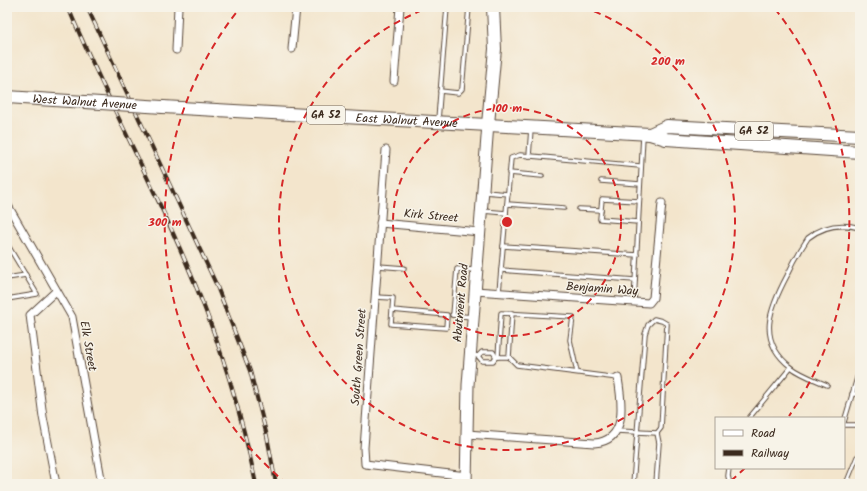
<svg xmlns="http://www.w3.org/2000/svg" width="867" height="491" viewBox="0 0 867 491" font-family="Kalam,sans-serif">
  <rect width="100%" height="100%" fill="#f7f3e8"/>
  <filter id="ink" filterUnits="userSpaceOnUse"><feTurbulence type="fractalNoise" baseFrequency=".025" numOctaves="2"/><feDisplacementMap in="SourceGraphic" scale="8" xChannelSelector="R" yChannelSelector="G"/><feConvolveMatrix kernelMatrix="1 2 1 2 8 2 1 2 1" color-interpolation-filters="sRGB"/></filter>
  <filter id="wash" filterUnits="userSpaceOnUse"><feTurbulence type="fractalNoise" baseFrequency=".012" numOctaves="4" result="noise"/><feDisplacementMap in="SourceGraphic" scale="16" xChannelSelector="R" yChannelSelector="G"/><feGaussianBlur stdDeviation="0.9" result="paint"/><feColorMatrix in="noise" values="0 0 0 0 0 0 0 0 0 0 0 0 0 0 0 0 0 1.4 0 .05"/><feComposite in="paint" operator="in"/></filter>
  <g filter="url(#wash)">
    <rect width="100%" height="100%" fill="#f3e5cc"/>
  </g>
  <g filter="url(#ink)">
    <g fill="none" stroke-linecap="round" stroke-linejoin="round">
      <defs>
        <g id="lane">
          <path d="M440 91 458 93 462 89 469 7"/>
          <path d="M438 120 447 7"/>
          <path d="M529 156 531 129"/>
          <path d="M509 173 542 176"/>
          <path d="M601 181 640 184"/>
          <path d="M485 192 508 194"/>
          <path d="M507 204 564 208"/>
          <path d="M579 209 601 210"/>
          <path d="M483 211 506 213"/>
          <path d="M638 222 600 219 602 199 639 201"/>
          <path d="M7 244 37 294 7 299"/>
          <path d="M503 246 637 255"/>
          <path d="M378 266 404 268"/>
          <path d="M501 270 635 280"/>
          <path d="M7 278 26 275"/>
          <path d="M499 292 511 158 520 155 640 166"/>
          <path d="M376 297 393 298 391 324 446 328 447 315 392 310"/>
          <path d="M634 302 643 136"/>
          <path d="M452 315 472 317"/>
          <path d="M453 315 457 269 474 270"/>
          <path d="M472 355 478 356 482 352H493L496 357H509L517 365 618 378"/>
          <path d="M478 356 482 361H493L496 357"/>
          <path d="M498 357 501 313 573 317 570 340 577 372"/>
          <path d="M509 357 512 313"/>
          <path d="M827 385C816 380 801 375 791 367 756 340 770 308 787 276 793 263 800 250 808 238 823 226 841 223 860 228"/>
          <path d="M852 394H860"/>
          <path d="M749 418 791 367"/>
          <path d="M844 422 860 368"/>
          <path d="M844 425H860"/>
          <path d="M617 431 657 433"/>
          <path d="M729 468 728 476 730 484"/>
          <path d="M633 484 645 334 648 325 654 319 662 321 667 324 661 428 657 433 659 443 656 484"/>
          <path d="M846 484 857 457 860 455"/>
        </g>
        <g id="street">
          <path d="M292 49 296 7"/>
          <path d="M176 50 178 7"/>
          <path d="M394 81 400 7"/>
          <path d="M386 150 364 448 365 464 467 476"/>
          <path d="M7 204 72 317 102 484"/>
          <path d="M380 223 480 232"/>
          <path d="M475 291 649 303 653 298 662 203"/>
          <path d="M467 434 594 443C628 441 622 402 618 378"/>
          <path d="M56 484 43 417 30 315 56 291"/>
        </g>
        <path id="secondary" d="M466 484 468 385 488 124"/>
        <g id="primary">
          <path id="s1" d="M163 107 650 134 666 139 860 152"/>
          <path d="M488 124 495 49 493 7"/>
          <path d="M650 134 667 126 860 136"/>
        </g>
      </defs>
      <!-- lane casing -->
      <use href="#lane" stroke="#574638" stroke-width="5.5"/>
      <!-- street casing -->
      <use href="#street" stroke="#574638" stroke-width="9"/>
      <!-- secondary casing -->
      <use href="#secondary" stroke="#574638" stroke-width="13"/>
      <!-- primary casing -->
      <use href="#primary" stroke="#574638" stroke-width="14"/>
      <!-- lane -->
      <use href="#lane" stroke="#fff" stroke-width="3.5"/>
      <!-- street -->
      <use href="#street" stroke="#fff" stroke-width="7"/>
      <!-- secondary -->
      <use href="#secondary" stroke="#fff" stroke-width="11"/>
      <!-- primary -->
      <use href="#primary" stroke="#fff" stroke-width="12"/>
      <defs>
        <g id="rail">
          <path d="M68 7C107 101 157 190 195 284 222 349 242 416 256 484"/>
          <path d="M87 7 216 284 250 371 267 436 276 484"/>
        </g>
      </defs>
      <!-- rail casing -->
      <use href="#rail" stroke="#3b2a1e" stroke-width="4"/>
      <!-- rail -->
      <use href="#rail" stroke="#f7f3e8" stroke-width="2.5" stroke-dasharray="8" stroke-linecap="butt"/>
      <defs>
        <g id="primary-bridge">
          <path id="s2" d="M7 97 163 107"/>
        </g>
      </defs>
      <!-- primary-bridge casing -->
      <use href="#primary-bridge" stroke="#574638" stroke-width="14" stroke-linecap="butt"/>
      <!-- primary-bridge -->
      <use href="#primary-bridge" stroke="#fff" stroke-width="12"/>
    </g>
  </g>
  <!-- distance rings -->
  <g fill="none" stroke="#d62828" stroke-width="2" stroke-dasharray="7 5">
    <circle cx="507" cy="222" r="114"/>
    <path d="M583 7A228 228 0 1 1 431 7"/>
    <path d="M745 468A342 342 0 0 1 727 484M287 484A342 342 0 0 1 239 9M775 9A342 342 0 0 1 789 416"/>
  </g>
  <g text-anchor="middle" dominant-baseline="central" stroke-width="3" stroke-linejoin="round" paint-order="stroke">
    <!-- shield labels -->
    <g fill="#f7f3e8" stroke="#73665b" stroke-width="1">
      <rect x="307" y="106" width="38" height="18" rx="3"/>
      <rect x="735" y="122" width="38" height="18" rx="3"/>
    </g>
    <g font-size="11" font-weight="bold" fill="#3b2a1e">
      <text x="326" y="115">GA 52</text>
      <text x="754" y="131">GA 52</text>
    </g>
    <!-- street labels -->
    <g font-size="12" fill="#3b2a1e" stroke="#f7f3e8">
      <text stroke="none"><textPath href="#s2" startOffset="78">West Walnut Avenue</textPath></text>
      <text stroke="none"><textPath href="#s1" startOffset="244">East Walnut Avenue</textPath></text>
      <text transform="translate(431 216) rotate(5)">Kirk Street</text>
      <text transform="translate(602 289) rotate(4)">Benjamin Way</text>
      <text transform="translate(461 303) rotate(-85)">Abutment Road</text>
      <text transform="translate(88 346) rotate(80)">Elk Street</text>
      <text transform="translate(359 357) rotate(-86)">South Green Street</text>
    </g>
  </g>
  <circle cx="507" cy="222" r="6" fill="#d62828" stroke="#f7f3e8" stroke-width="2"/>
  <g font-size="12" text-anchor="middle" font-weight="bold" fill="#d62828" stroke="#f7f3e8" stroke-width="3" stroke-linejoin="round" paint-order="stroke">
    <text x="668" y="65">200 m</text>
    <text x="507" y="112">100 m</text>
    <text x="165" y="226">300 m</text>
  </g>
  <!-- margin -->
  <rect width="867" height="491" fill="none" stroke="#f7f3e8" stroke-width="24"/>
  <!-- legend -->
  <rect x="715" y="417" width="130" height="52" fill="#f7f3e8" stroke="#aca397"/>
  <rect x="723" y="430" width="20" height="6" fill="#ffffff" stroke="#aca397"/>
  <text x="751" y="437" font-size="12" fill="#3b2a1e">Road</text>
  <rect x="723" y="450" width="20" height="6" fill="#3b2a1e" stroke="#aca397"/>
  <text x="751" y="457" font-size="12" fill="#3b2a1e">Railway</text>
</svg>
